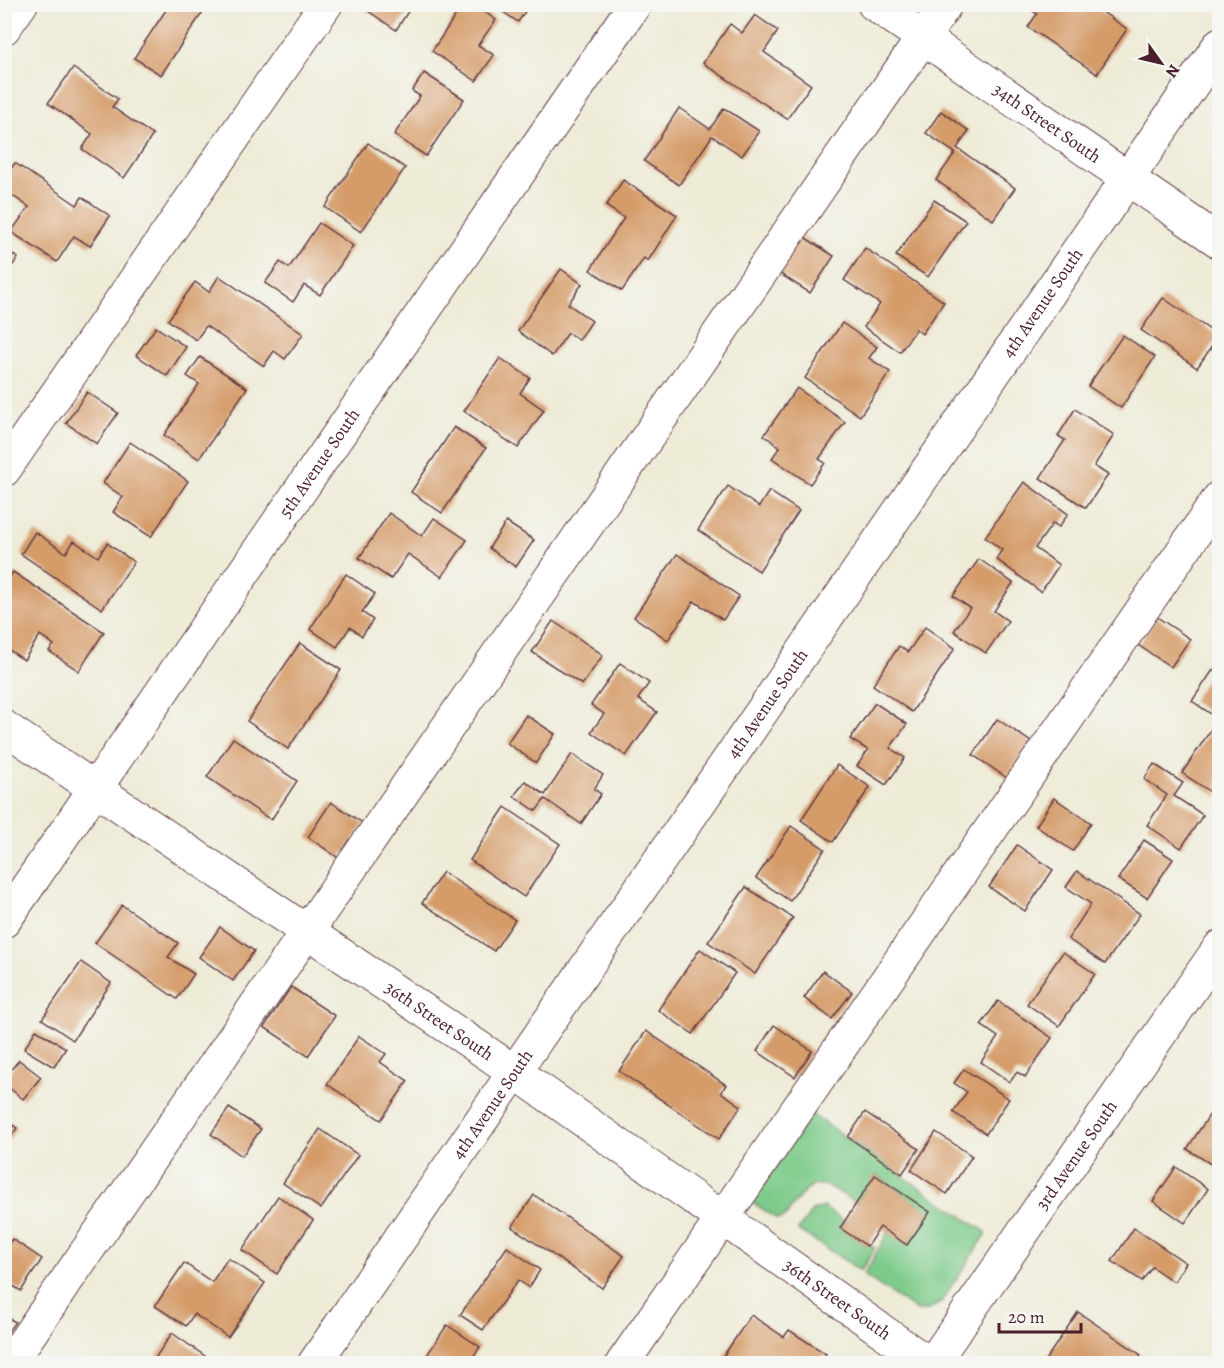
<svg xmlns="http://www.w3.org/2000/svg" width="1224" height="1368" viewBox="0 0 1224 1368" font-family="Alegreya,serif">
  <rect width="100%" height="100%" fill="#f6f6f2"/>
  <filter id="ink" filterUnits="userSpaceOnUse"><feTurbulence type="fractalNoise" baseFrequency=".0167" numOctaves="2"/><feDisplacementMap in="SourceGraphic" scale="12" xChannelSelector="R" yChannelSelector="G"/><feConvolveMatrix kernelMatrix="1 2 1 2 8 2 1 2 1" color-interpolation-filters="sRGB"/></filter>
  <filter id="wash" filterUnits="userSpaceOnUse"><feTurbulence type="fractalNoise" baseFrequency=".008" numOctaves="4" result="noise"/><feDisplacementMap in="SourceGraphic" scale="24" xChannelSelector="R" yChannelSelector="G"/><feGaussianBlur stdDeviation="1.35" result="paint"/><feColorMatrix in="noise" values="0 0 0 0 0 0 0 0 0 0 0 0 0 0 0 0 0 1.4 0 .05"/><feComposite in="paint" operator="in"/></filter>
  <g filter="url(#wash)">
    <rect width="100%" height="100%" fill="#eeebd7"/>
    <!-- green -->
    <g fill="#7dcb8a" stroke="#64755a" stroke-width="1.5">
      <path d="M811 1114 987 1233 941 1302 926 1311H917L864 1275 888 1232 907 1245 929 1212 876 1175 856 1203C816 1176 812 1177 785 1217L777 1219 752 1202Z"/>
      <path d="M823 1207 844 1221 840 1228 867 1246 868 1244 875 1248 861 1271 798 1230 812 1211Z"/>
    </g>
    <g id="blocks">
      <!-- building -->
      <g fill="#d59c6b">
        <path d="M170 4H208L161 75 134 58Z"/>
        <path d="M358 4H413L396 30Z"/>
        <path d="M463 4H473L496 20 478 45 494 55 476 81 432 51Z"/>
        <path d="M491 4H530L518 22Z"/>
        <path d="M1024 4H1091L1127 29 1097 74 1028 27 1037 14Z"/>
        <path d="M1107 4H1123L1118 12Z"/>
        <path d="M755 15 778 31 764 52 811 85 787 119 703 63 730 24 742 33Z"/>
        <path d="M73 68 118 99 112 107 153 135 124 178 82 149 92 134 48 103Z"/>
        <path d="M424 73 464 99 426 156 394 135 420 96 412 91Z"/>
        <path d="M679 108 710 129 724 108 759 131 742 156 712 136 679 185 644 161Z"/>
        <path d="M941 111 969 131 957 148 1015 188 993 220 936 180 955 153 926 133Z"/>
        <path d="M368 143 405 168 361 232 325 207Z"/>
        <path d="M15 163 77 205 82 197 110 216 90 246 74 236 57 262 11 232 29 207 4 190V178Z"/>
        <path d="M623 180 677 215 648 261 644 258 622 291 590 270 624 218 606 206Z"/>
        <path d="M934 200 966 221 928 277 896 256Z"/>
        <path d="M319 223 353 246 320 295 304 285 293 302 265 283 280 262 289 268Z"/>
        <path d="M801 235 834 256 810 293 777 272Z"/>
        <path d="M865 248 944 302 922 334 916 329 900 352 864 327 880 304 844 280Z"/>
        <path d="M4 249 18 258 4 277Z"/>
        <path d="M561 269 582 284 568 304 592 321 579 340 568 333 552 356 518 331Z"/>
        <path d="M219 276 303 334 285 359 274 351 264 366 206 326 196 340 168 320 195 282 209 292Z"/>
        <path d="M1163 298 1219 336 1197 368 1141 330Z"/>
        <path d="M842 323 877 347 869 358 890 372 860 416 805 378Z"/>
        <path d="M156 327 186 347 167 376 136 355Z"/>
        <path d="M1123 335 1155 357 1121 408 1088 386Z"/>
        <path d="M200 357 247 388 199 459 164 435 199 384 187 376Z"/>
        <path d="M500 358 530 378 520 393 544 410 518 448 464 411Z"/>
        <path d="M797 388 845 422 819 459 825 463 810 484 772 458 780 447 764 435Z"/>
        <path d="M87 392 118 413 97 444 66 423Z"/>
        <path d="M1075 409 1114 435 1094 466 1108 475 1086 508 1040 478 1065 440 1058 436Z"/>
        <path d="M454 427 486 448 442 513 411 492Z"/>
        <path d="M130 442 188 481 151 537 113 512 123 497 103 483Z"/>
        <path d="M1024 482 1068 514 1059 527 1053 523 1035 548 1059 565 1041 592 996 559 1002 550 985 537Z"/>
        <path d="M728 486 759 507 769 491 799 511 759 571 698 530Z"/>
        <path d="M389 513 422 536 434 518 467 540 442 577 408 554 391 579 359 558Z"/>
        <path d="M506 522 534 540 516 567 489 548Z"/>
        <path d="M35 532 66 553 74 541 98 557 107 543 134 562 102 609 21 554Z"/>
        <path d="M677 554 739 596 723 620 694 601 668 640 634 617Z"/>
        <path d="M979 559 1013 583 994 611 1008 621 986 653 954 631 970 608 953 596Z"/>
        <path d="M13 572 104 632 79 671 49 651 54 645 40 635 24 660 4 647V585Z"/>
        <path d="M346 574 375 594 362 612 373 620 362 636 350 627 337 647 310 629Z"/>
        <path d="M1157 617 1190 639 1171 667 1138 645Z"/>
        <path d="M553 621 603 655 582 685 532 652Z"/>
        <path d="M925 627 955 648 912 712 873 685 899 646 908 652Z"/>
        <path d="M300 643 341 670 288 749 247 721Z"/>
        <path d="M620 663 649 683 638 699 657 712 626 756 591 732 604 714 591 705Z"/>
        <path d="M1213 670 1220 674V720L1192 701Z"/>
        <path d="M875 703 907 724 890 748 905 758 886 785 857 766 868 750 850 739Z"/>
        <path d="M526 715 555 734 536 763 507 743Z"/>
        <path d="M997 719 1031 742 1007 778 973 755Z"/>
        <path d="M1212 728 1220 733 1218 797 1182 773Z"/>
        <path d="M233 738 297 781 271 820 207 777Z"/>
        <path d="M572 754 603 775 594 789 601 794 581 824 545 799 536 811 514 796 525 781 545 795Z"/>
        <path d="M1154 764 1183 783 1174 796 1203 815 1181 848 1147 825 1167 795 1144 779Z"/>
        <path d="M837 765 870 787 833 842 801 820Z"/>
        <path d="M1054 798 1091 823 1073 851 1036 826Z"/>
        <path d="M331 802 364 824 340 859 308 837Z"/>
        <path d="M505 807 560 844 524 897 470 860Z"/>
        <path d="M791 826 825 849 790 901 756 878Z"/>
        <path d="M1144 840 1173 859 1147 898 1118 879Z"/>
        <path d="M1017 845 1053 870 1025 911 989 887Z"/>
        <path d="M1077 871 1140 914 1105 964 1068 939 1091 904 1066 887Z"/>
        <path d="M443 872 515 920 494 951 422 903Z"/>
        <path d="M746 887 793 918 755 974 708 942Z"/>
        <path d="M122 905 178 943 168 957 194 974 177 999 95 943Z"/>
        <path d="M220 927 254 951 233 981 199 957Z"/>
        <path d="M700 949 735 973 693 1034 658 1010Z"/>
        <path d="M1063 952 1095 974 1059 1026 1027 1004Z"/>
        <path d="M81 962 111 983 73 1040 42 1019Z"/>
        <path d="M823 971 852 992 832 1019 804 998Z"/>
        <path d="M291 987 335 1016 308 1056 264 1027Z"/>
        <path d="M998 1001 1052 1038 1025 1077 1017 1072 1010 1082 981 1062 998 1037 981 1025Z"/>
        <path d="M774 1025 812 1051 795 1077 757 1051Z"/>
        <path d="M36 1030 66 1048 54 1067 24 1049Z"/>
        <path d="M646 1031 726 1085 721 1092 741 1106 719 1139 619 1071Z"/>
        <path d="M359 1036 386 1054 380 1062 408 1081 381 1120 327 1084Z"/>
        <path d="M19 1060 41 1077 23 1099 4 1084V1078Z"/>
        <path d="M964 1069 1009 1099 986 1134 953 1112 967 1092 954 1083Z"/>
        <path d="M229 1108 261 1129 242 1156 211 1134Z"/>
        <path d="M865 1112 919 1149 902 1174 848 1137Z"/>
        <path d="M1210 1114 1220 1121V1170L1187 1149Z"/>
        <path d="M4 1119 17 1128 4 1147Z"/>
        <path d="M320 1129 358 1155 321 1209 283 1183Z"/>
        <path d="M936 1132 972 1156 947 1194 911 1170Z"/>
        <path d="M1176 1167 1208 1189 1185 1223 1153 1201Z"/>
        <path d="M875 1175 930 1212 907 1245 880 1227 867 1246 840 1228Z"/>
        <path d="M534 1195 624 1256 602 1288 512 1227Z"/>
        <path d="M278 1196 313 1220 277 1274 242 1250Z"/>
        <path d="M1134 1228 1186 1263 1174 1282 1152 1267 1142 1281 1112 1261Z"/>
        <path d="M12 1239 42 1259 21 1291 4 1280V1250Z"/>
        <path d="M507 1247 540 1270 529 1288 518 1280 483 1330 460 1315Z"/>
        <path d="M228 1258 265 1283 228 1337 194 1314 186 1326 155 1306 184 1263 212 1282Z"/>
        <path d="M1078 1312 1141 1355 1136 1364 1044 1362Z"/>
        <path d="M4 1315 15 1322 4 1337Z"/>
        <path d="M751 1315 784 1337 789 1330 826 1354 819 1364H731L722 1358Z"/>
        <path d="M447 1325 480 1347 470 1361 474 1364H421Z"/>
        <path d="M172 1333 212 1361 211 1364H151Z"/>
      </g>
    </g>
  </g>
  <g filter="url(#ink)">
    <use href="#blocks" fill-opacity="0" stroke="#633e45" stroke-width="1.5"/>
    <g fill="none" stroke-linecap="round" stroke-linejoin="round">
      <defs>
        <g id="minor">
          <path id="s1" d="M874 4 1220 242"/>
          <path d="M4 28 21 4"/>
          <path d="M4 470 326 4"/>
          <path id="s2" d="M4 727 515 1072 929 1364"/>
          <path id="s3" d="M4 921 635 4"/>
          <path d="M9 1364 946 4"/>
          <path id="s4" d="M314 1364 1220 44"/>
          <path d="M622 1364 1220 497"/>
          <path id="s5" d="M932 1364 1220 947"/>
        </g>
      </defs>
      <!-- minor casing -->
      <use href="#minor" stroke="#633e45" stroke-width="35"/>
      <!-- minor -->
      <use href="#minor" stroke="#fff" stroke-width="33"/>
    </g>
  </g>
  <g text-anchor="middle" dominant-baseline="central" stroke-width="5" stroke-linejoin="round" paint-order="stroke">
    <!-- street labels -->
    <g font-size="18" fill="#4a1f2b" stroke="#f6f6f2">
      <text stroke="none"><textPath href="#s1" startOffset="210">34th Street South</textPath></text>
      <text stroke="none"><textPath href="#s4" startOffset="1287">4th Avenue South</textPath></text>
      <text stroke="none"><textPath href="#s3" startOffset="556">5th Avenue South</textPath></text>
      <text stroke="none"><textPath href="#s4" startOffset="801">4th Avenue South</textPath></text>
      <text stroke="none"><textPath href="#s2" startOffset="525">36th Street South</textPath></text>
      <text stroke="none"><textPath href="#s4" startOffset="315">4th Avenue South</textPath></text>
      <text stroke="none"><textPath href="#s5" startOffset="254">3rd Avenue South</textPath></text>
      <text stroke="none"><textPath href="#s2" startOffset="1011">36th Street South</textPath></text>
    </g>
  </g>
  <!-- margin -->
  <rect width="1224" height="1368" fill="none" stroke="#f6f6f2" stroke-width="24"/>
  <!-- north arrow -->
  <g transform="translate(1161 63) rotate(124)" stroke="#f6f6f2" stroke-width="4.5" paint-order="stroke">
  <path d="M0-4.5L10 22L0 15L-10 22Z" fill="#4a1f2b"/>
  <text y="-9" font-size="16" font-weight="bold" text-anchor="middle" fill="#4a1f2b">N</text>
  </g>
  <!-- scale -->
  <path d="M999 1323v9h82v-9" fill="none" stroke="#4a1f2b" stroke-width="3"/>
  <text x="1008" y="1323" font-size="18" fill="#4a1f2b" stroke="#f6f6f2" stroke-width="4.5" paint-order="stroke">20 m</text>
</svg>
